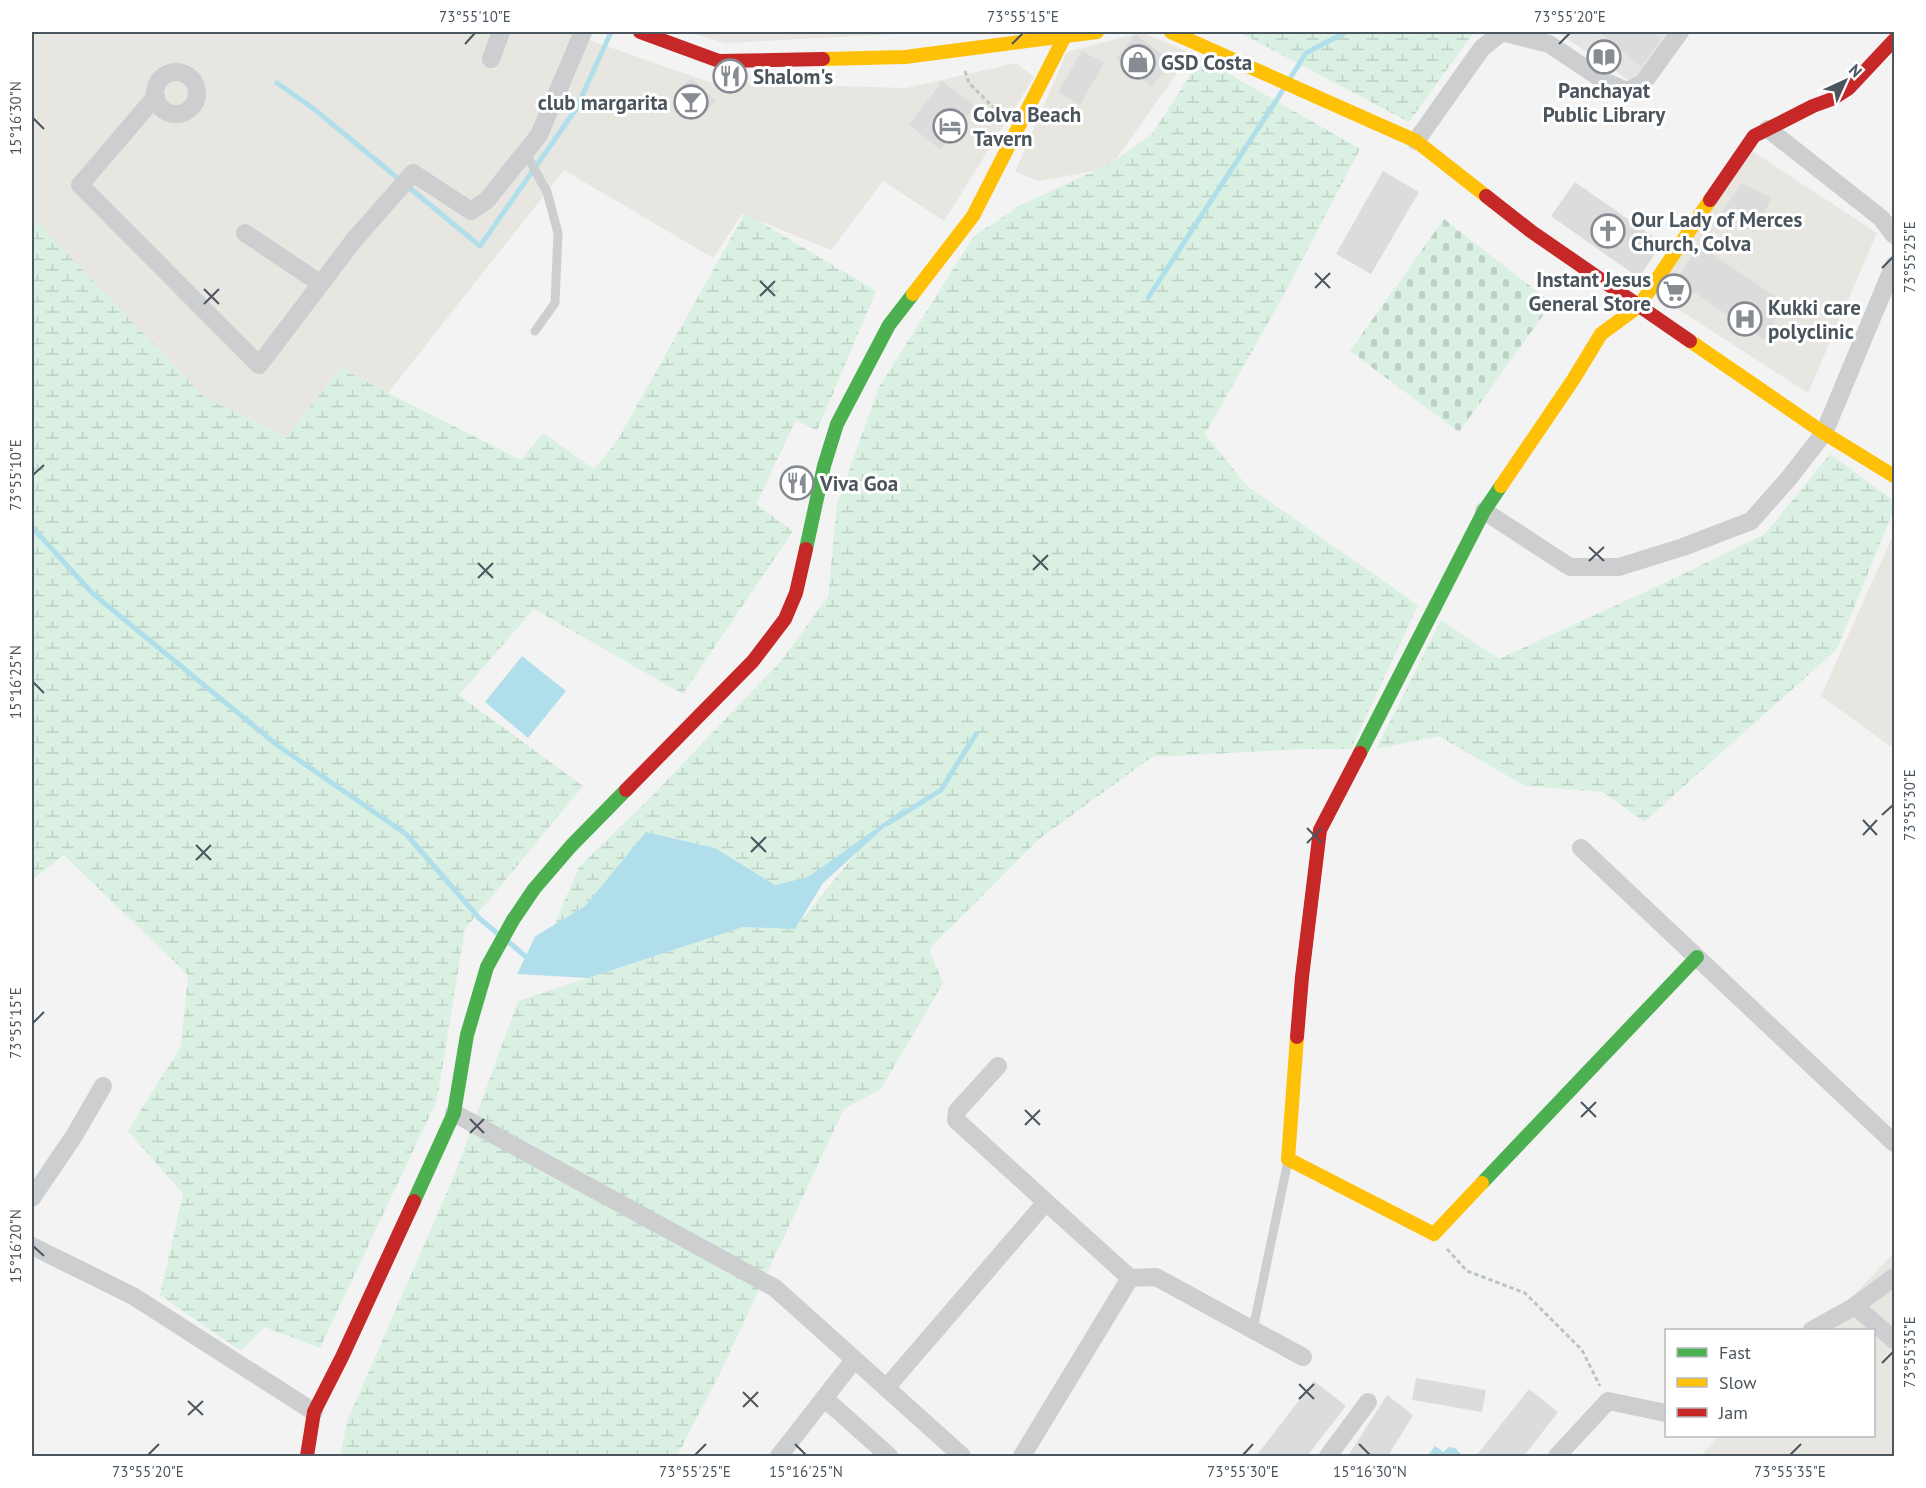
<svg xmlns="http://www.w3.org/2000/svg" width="1926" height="1488" viewBox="0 0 1926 1488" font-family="'PT Sans',sans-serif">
  <defs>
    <pattern id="wetland-marsh" width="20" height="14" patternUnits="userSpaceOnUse" patternTransform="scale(1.5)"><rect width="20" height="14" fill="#d9f0e2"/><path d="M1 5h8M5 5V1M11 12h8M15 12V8" fill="none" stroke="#bcd0c4"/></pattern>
    <pattern id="cemetery-stones" width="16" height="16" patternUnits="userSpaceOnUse" patternTransform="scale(1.5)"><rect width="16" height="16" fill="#d9f0e2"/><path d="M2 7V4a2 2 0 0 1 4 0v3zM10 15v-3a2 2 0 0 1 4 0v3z" fill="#bcd0c4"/></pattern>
  </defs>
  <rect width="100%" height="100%" fill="#f3f3f3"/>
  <!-- commercial -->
  <g fill="#e7e6e1">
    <path d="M32 32H566L709 82 906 88 1016 63 1034 77 944 221 883 181 831 250 742 214 713 258 564 170 388 393 341 368 287 437 204 397 32 218Z"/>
    <path d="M688 32H936L725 43Z"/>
    <path d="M1142 32 1191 53 1110 168 1039 181 1015 172 1067 52Z"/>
    <path d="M1752 151 1877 233 1808 393 1653 293Z"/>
    <path d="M1894 533V749L1821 696Z"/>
    <path d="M1894 1253V1456H1700L1720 1436H1874V1330H1820Z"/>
  </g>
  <!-- education -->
  <path fill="#e5e4e4" d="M1557 32H1664L1671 37 1643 73 1630 81Z"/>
  <!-- wetland -->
  <g fill="url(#wetland-marsh)">
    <path d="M1239 32H1474L1409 122Z"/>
    <path d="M1201 58 1360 149 1280 302 1205 434 1247 486 1418 605 1351 749H1304L1152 757 1039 839 929 949 943 983 881 1089 844 1109 719 1375 677 1456H340L348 1419 455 1174 518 1001 743 927 795 928 870 836 808 877 775 885 715 848 646 832 585 906 554 925 579 867 652 796 781 661 828 597 837 504 879 387 974 236 1021 205 1110 164 1152 134Z"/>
    <path d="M745 213 876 291 817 431 796 420 756 504 793 531 683 694 534 609 459 695 583 786 465 929 437 1100 320 1348 265 1327 241 1351 160 1295 183 1194 128 1131 181 1046 188 975 64 855 32 880V217L204 397 286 437 341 368 388 393 521 460 543 433 594 469 616 443Z"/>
    <path d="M1830 454 1894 501V509L1837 649 1644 822 1603 792 1525 786 1439 736 1376 749 1441 620 1499 659 1673 579 1765 534Z"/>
  </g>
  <!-- cemetery -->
  <path fill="url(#cemetery-stones)" d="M1444 219 1552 303 1459 432 1350 351Z"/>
  <!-- water -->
  <g fill="#b0dfeb">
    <path d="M522 656 566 691 528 738 485 702Z"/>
    <path d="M909 805 823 883 795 929 743 927 588 978 517 974 535 937 531 939 585 906 646 832 715 848 775 885 808 877Z"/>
    <path d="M1435 1446 1443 1452 1449 1447 1455 1448 1460 1453V1456H1427Z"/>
  </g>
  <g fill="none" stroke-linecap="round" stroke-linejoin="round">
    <!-- stream -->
    <g stroke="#b0dfeb" stroke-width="5">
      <path d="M1291 77 1306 53 1346 32"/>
      <path d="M277 83 314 109 480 246 576 109 611 32"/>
      <path d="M1148 298 1283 90"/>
      <path d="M32 527 92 593 277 745 406 834 479 918 498 934"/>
      <path d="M887 824 941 790 976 734"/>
      <path d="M510 943 526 957H532"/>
    </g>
  </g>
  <!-- building -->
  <g fill="#dcdcdd">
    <path d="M1600 32H1652L1661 39 1641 67Z"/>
    <path d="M1135 34 1171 61 1152 87 1116 59Z"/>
    <path d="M1082 51 1104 63 1080 105 1058 92Z"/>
    <path d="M691 78 716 101 704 113 680 90Z"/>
    <path d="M942 81 975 106 941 150 909 125Z"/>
    <path d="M1383 171 1419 192 1371 274 1336 254Z"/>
    <path d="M1575 182 1662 243 1639 278 1551 216Z"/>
    <path d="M1742 183 1771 198 1755 233 1721 213Z"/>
    <path d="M1699 245 1785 303 1764 340 1676 280Z"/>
    <path d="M1416 1378 1486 1390 1482 1412 1412 1400Z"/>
    <path d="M1314 1381 1346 1406 1307 1456H1256Z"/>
    <path d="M1529 1389 1558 1412 1524 1456H1476Z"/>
    <path d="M1387 1395 1413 1415 1388 1456H1348Z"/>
  </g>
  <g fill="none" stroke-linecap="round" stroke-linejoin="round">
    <!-- path -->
    <g stroke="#bbc6c3" stroke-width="3" stroke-dasharray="4.5 3" stroke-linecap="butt">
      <path d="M965 71 969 83 1000 114"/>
      <path d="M1447 1249 1467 1271 1525 1293 1582 1350 1600 1386"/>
    </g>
    <!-- lane -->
    <g stroke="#cdced0" stroke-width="9">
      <path d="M525 152 547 192 558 233 555 303 535 331"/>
      <path d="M1253 1329 1288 1161"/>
    </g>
    <!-- street -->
    <g stroke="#cdced0" stroke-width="18">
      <path d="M491 59 501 32"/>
      <circle cx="176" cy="93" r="21"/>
      <path d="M156 96 80 185 259 365 354 240 413 173 471 211 487 200 539 135 583 32"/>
      <path d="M1768 129 1881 218 1894 235"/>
      <path d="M1416 141 1482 48 1502 32 1549 44 1606 82 1627 91 1643 83 1680 32"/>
      <path d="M245 233 321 284"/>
      <path d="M1484 511 1570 567H1619L1683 547 1751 521 1789 478 1824 433 1894 265"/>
      <path d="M1581 848 1894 1143"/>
      <path d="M998 1066 957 1111 956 1120 1046 1202"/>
      <path d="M454 1113 775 1288 962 1456"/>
      <path d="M32 1198 74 1136 103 1086"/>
      <path d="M32 1246 133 1296 314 1412"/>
      <path d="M1130 1278 1156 1277 1303 1357"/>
      <path d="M1855 1306 1894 1277"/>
      <path d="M1812 1330 1855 1306 1894 1340"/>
      <path d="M886 1388 1046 1202 1130 1278 1022 1456"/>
      <path d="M824 1398 889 1456"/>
      <path d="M779 1456 854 1360"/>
      <path d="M1328 1456 1368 1402"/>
      <path d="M1557 1456 1608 1401 1666 1413"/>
    </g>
    <!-- fast -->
    <g stroke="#4caf50" stroke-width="14">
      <path d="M806 549 824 466 837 424 889 325 913 294"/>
      <path d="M1360 753 1484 511 1501 486"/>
      <path d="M1482 1183 1697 957"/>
      <path d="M414 1201 454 1113 467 1035 487 967 513 920 534 889 571 846 626 790"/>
    </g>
    <!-- slow -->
    <g stroke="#ffc107" stroke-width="14">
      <path d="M1171 32 1416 141 1486 196"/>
      <path d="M823 59 905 57 1097 32"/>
      <path d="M913 294 973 216 1067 32"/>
      <path d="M1690 341 1824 433 1894 476"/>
      <path d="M1501 486 1573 380 1601 334 1639 306 1710 200"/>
      <path d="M1297 1037 1288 1159 1434 1234 1482 1183"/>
    </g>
    <!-- jam -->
    <g stroke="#c62828" stroke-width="14">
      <path d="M640 32 719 61 823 59"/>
      <path d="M1486 196 1532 232 1690 341"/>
      <path d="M1710 200 1754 136 1813 106 1832 99 1849 88 1894 40"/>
      <path d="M626 790 753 661 785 619 796 593 806 549"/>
      <path d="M1297 1037 1302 977 1320 830 1360 753"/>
      <path d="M307 1456 314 1412 342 1357 414 1201"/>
    </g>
  </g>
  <!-- ticks -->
  <path fill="none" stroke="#4b555e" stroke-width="2" d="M465 44 475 33M1012 44 1023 33M1559 44 1570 33M33 118 44 129M1882 268 1893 257M1315 273 1330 288M760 281 775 296M1315 288 1330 273M204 289 219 304M760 296 775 281M204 304 219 289M33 475 44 465M1589 547 1604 561M1033 555 1048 570M1589 561 1604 547M478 563 493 578M1033 570 1048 555M478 578 493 563M33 682 44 693M1882 815 1893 805M1863 820 1877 835M1307 828 1322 843M1863 835 1877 820M751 837 766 852M1307 843 1322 828M196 845 211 860M751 852 766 837M196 860 211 845M33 1023 44 1012M1581 1102 1596 1117M1025 1110 1040 1125M1581 1117 1596 1102M470 1119 484 1133M1025 1125 1040 1110M470 1133 484 1119M33 1246 44 1256M1882 1363 1893 1352M1299 1384 1314 1399M743 1392 758 1407M1299 1399 1314 1384M188 1401 203 1415M743 1407 758 1392M188 1415 203 1401M795 1444 806 1455M1359 1444 1370 1455M148 1455 159 1444M695 1455 706 1444M1243 1455 1253 1444M1790 1455 1801 1444"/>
  <!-- icons -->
  <defs>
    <symbol id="library-ring" viewBox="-11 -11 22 22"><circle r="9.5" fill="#fff" stroke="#868c92" stroke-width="1.5"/><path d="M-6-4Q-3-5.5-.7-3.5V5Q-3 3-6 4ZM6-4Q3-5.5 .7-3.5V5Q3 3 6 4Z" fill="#868c92"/></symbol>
    <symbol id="shop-ring" viewBox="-11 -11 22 22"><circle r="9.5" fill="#fff" stroke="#868c92" stroke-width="1.5"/><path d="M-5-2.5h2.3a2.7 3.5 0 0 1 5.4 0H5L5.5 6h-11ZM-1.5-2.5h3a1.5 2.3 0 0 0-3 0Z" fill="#868c92"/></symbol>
    <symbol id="restaurant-ring" viewBox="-11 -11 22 22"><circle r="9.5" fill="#fff" stroke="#868c92" stroke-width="1.5"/><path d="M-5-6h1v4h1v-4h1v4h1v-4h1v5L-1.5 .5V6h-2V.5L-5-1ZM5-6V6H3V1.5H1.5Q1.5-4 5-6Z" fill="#868c92"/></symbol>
    <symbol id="bar-ring" viewBox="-11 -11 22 22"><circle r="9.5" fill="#fff" stroke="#868c92" stroke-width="1.5"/><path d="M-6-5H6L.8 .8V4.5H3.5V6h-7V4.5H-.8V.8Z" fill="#868c92"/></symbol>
    <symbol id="hotel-ring" viewBox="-11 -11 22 22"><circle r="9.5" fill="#fff" stroke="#868c92" stroke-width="1.5"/><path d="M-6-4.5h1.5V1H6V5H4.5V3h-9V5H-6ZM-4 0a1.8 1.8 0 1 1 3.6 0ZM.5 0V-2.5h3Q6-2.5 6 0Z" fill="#868c92"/></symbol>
    <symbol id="church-ring" viewBox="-11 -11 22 22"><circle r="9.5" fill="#fff" stroke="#868c92" stroke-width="1.5"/><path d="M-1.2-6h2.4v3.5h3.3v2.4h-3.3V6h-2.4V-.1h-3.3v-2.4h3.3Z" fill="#868c92"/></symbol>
    <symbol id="supermarket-ring" viewBox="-11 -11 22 22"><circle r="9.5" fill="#fff" stroke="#868c92" stroke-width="1.5"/><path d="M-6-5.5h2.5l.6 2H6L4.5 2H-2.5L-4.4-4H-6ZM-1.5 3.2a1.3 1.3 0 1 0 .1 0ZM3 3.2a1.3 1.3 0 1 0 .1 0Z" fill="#868c92"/></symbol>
    <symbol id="hospital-ring" viewBox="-11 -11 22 22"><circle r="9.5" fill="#fff" stroke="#868c92" stroke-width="1.5"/><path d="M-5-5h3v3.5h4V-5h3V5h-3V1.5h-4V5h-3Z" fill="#868c92"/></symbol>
  </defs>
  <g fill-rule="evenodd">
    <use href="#library-ring" x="1585" y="38" width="38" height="38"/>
    <use href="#shop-ring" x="1119" y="43" width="38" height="38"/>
    <use href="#restaurant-ring" x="711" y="57" width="38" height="38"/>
    <use href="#bar-ring" x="672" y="83" width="38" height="38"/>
    <use href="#hotel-ring" x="931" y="107" width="38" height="38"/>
    <use href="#church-ring" x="1589" y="212" width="38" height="38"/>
    <use href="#supermarket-ring" x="1655" y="272" width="38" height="38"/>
    <use href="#hospital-ring" x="1726" y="300" width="38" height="38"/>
    <use href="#restaurant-ring" x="778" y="464" width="38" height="38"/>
  </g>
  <g text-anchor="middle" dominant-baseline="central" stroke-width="6" stroke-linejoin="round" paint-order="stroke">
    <!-- poi labels -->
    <g font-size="21" font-weight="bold" fill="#4b555e" stroke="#fff" text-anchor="start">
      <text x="1161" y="62">GSD Costa</text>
      <text x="753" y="76">Shalom's</text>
      <text x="1604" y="90" text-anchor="middle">Panchayat<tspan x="1604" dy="24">Public Library</tspan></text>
      <text x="668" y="102" text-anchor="end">club margarita</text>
      <text x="973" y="114">Colva Beach<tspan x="973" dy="24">Tavern</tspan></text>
      <text x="1631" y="219">Our Lady of Merces<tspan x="1631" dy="24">Church, Colva</tspan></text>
      <text x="1651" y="279" text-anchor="end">Instant Jesus<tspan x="1651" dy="24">General Store</tspan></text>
      <text x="1768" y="307">Kukki care<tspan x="1768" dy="24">polyclinic</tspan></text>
      <text x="820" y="483">Viva Goa</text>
    </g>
  </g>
  <!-- border -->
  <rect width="1926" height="1488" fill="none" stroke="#ffffff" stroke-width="66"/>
  <!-- legend -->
  <rect x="1665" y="1329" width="210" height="108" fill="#ffffff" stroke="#b7bbbf" stroke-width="1.5"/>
  <rect x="1677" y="1348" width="30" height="9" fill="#4caf50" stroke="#b7bbbf" stroke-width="1.5"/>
  <text x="1719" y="1359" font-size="18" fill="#4b555e">Fast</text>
  <rect x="1677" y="1378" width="30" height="9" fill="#ffc107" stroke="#b7bbbf" stroke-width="1.5"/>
  <text x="1719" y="1389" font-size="18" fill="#4b555e">Slow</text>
  <rect x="1677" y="1408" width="30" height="9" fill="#c62828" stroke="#b7bbbf" stroke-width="1.5"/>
  <text x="1719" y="1419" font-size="18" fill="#4b555e">Jam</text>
  <!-- north arrow -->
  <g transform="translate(1845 81) rotate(45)" stroke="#ffffff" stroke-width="4.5" paint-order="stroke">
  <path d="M0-4.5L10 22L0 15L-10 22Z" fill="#4b555e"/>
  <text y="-9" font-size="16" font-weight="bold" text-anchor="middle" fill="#4b555e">N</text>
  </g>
  <rect x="33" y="33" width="1860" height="1422" fill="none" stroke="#4b555e" stroke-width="2"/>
  <g font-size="15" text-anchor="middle" fill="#4b555e">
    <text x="475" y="22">73°55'10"E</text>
    <text x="1023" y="22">73°55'15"E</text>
    <text x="1570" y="22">73°55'20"E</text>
    <text transform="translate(16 118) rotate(-90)" y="5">15°16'30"N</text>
    <text transform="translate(1910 257) rotate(-90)" y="5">73°55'25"E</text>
    <text transform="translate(16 475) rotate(-90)" y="5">73°55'10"E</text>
    <text transform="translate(16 682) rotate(-90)" y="5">15°16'25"N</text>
    <text transform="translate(1910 805) rotate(-90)" y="5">73°55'30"E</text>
    <text transform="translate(16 1023) rotate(-90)" y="5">73°55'15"E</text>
    <text transform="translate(16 1246) rotate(-90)" y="5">15°16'20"N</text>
    <text transform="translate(1910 1352) rotate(-90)" y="5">73°55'35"E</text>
    <text x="148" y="1477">73°55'20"E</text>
    <text x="695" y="1477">73°55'25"E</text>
    <text x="806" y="1477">15°16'25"N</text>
    <text x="1243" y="1477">73°55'30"E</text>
    <text x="1370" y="1477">15°16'30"N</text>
    <text x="1790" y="1477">73°55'35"E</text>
  </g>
</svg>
